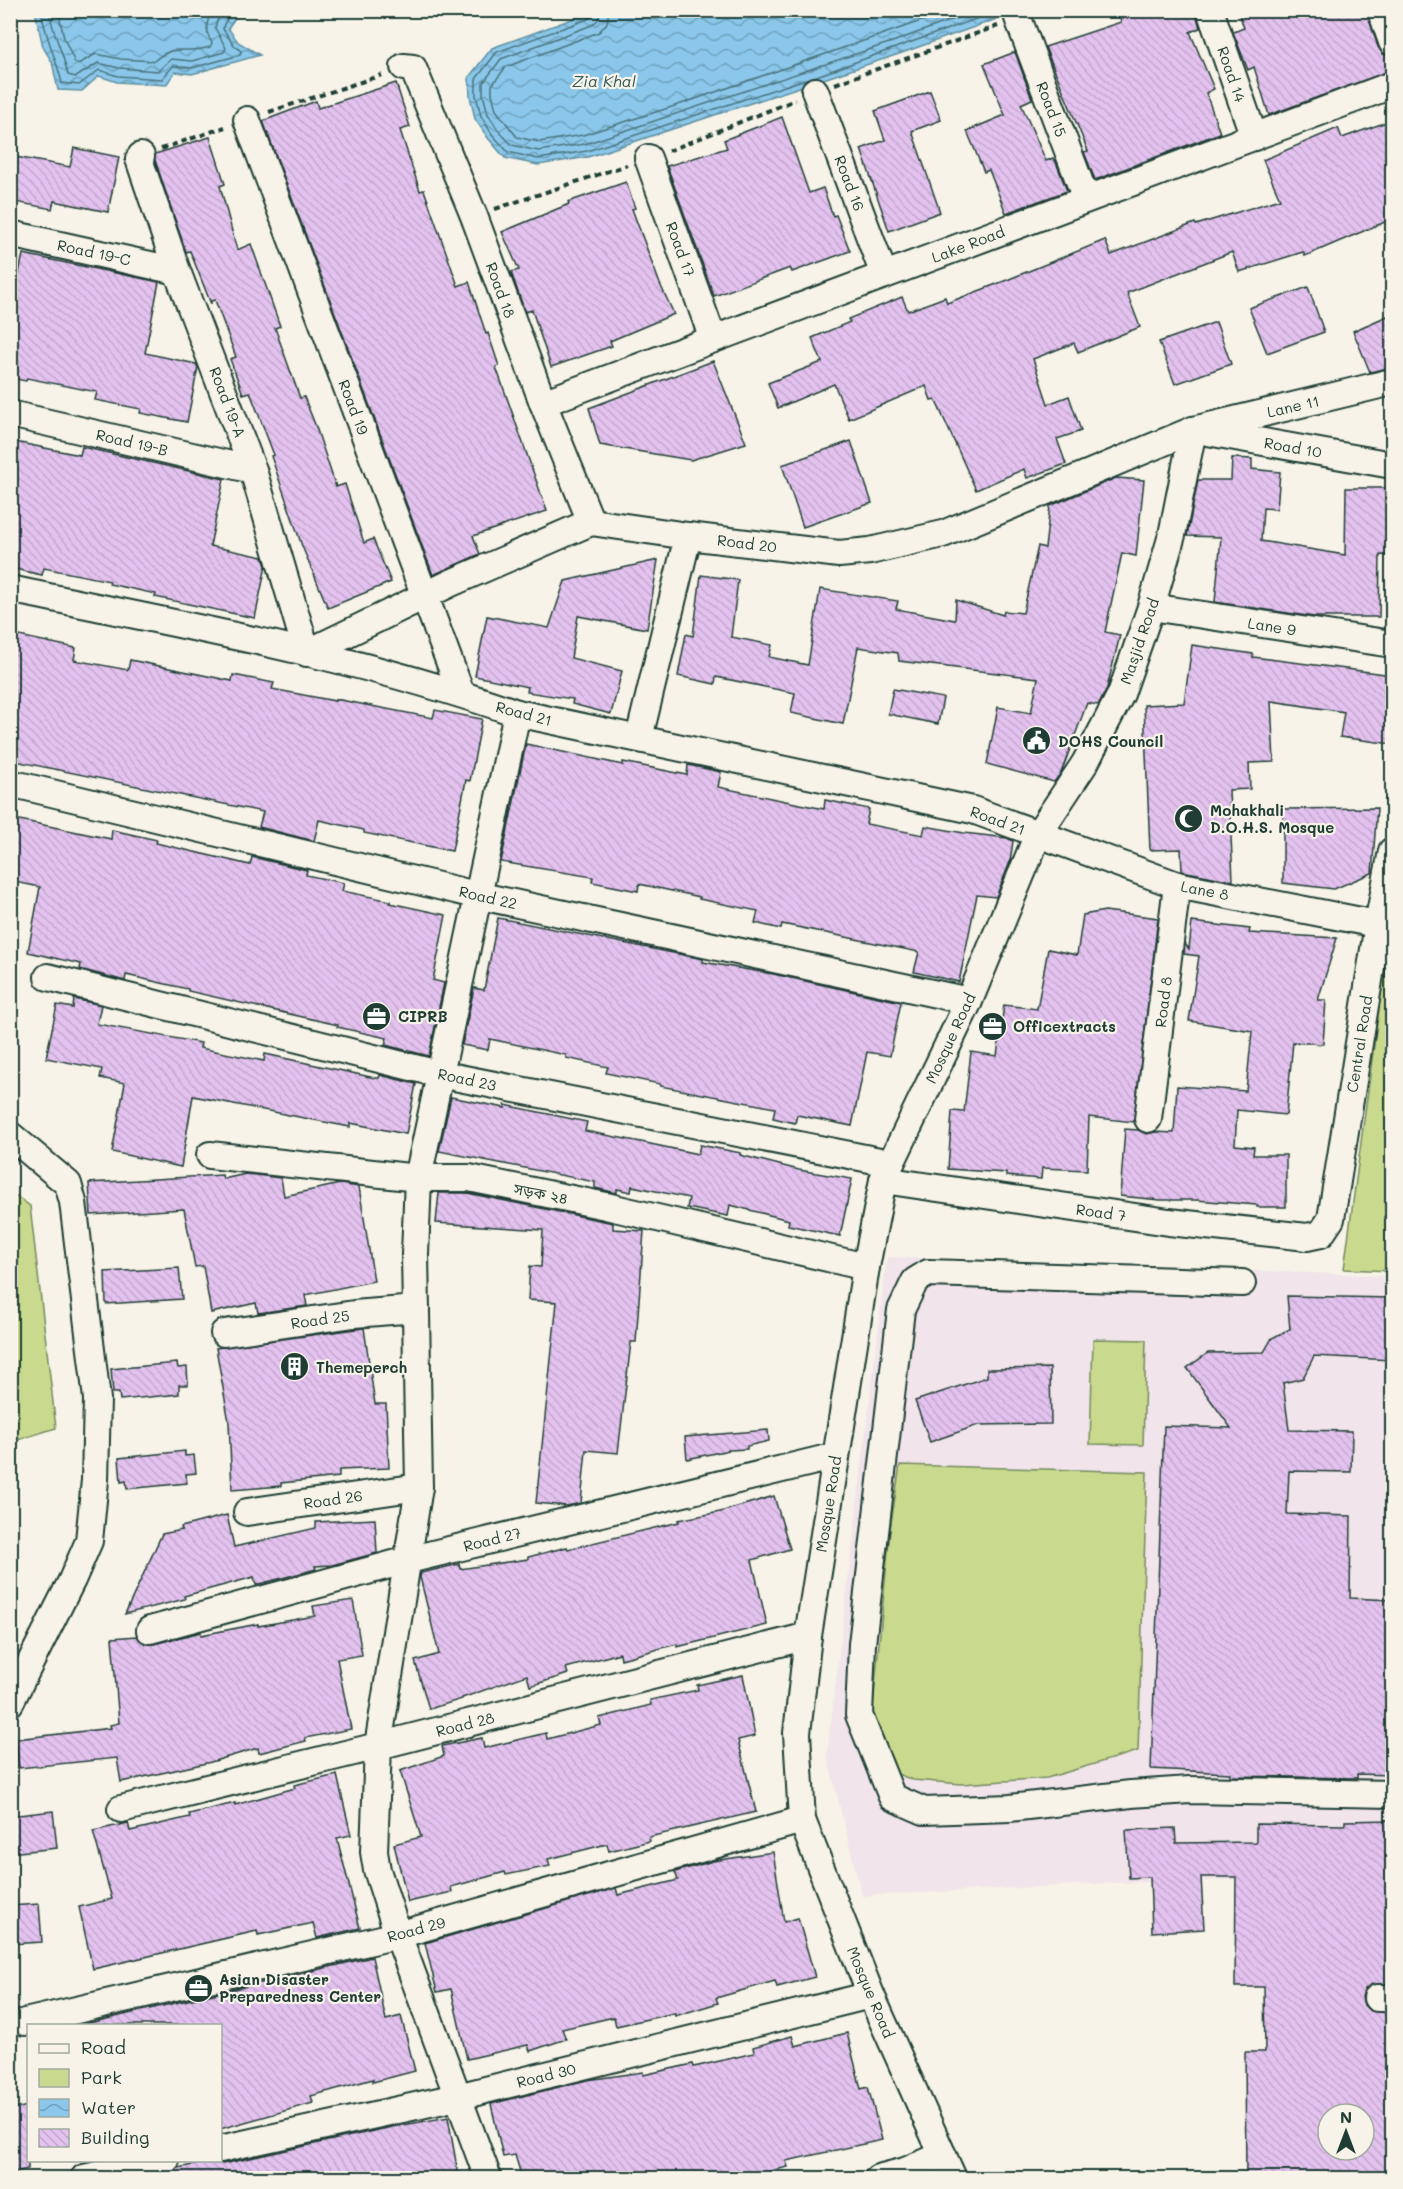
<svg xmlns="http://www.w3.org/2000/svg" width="1403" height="2189" viewBox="0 0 1403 2189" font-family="Mali,'Noto Sans Bengali',sans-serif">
  <defs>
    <pattern id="water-waves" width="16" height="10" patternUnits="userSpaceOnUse" patternTransform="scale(1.5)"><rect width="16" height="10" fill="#8ac7ea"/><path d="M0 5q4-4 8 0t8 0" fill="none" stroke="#70a3be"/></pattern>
    <pattern id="building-back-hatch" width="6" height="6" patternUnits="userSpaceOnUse" patternTransform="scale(1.5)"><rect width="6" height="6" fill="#e4c2ef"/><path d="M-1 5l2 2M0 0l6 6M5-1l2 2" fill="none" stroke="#c3a8ce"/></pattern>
  </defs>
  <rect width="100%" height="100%" fill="#f7f3e8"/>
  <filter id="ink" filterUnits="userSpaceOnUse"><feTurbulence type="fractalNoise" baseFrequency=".0167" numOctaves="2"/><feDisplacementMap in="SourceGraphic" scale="12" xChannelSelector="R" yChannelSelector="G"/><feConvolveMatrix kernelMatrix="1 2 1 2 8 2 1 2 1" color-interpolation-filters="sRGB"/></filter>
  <g filter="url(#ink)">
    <!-- built -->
    <path fill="#f1e4ea" d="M887 1257 1392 1276V1876L1114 1883 862 1896 827 1755Z"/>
    <!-- park -->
    <g fill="#c9d98d" stroke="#748b60" stroke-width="1.5">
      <path d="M1388 941H1392V1271L1344 1269Z"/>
      <path d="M10 1192 30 1206 56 1428 11 1442Z"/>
      <path d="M1093 1339 1146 1340 1143 1445 1090 1444Z"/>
      <path d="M900 1465 1147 1472 1138 1751 1047 1778 962 1784 913 1780 892 1772 873 1726V1706L890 1530Z"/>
    </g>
    <!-- water -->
    <g fill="url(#water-waves)" stroke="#5f90a1" stroke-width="1.5">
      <path d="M35 11H240L228 28 238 42 260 55 192 74 175 72 166 85 117 82 99 76 82 91 58 90 52 62 43 47Z"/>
      <path d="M594 11H1019L899 54 588 157 538 165 505 158 488 138 475 119 470 96 469 77 492 48Z"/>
    </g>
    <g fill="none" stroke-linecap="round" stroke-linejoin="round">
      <!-- shore -->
      <g stroke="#4a747d" stroke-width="1.5">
        <path d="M41 10C45 36 56 58 62 83L79 85 99 70 118 76 162 79 173 66 192 68 240 55 241 51 234 45 223 29 224 24 233 10"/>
        <path d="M49 10C53 35 63 52 68 75L76 77 98 63 119 68 158 71 171 59 192 61 224 52 226 48 215 28 217 21 224 10"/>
        <path d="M58 10 64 38 75 63 78 64 96 54 121 59 154 61C176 42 184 55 210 47L212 43C205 32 205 22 213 10"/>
        <path d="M592 10V15L588 19 497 52 476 79V95L481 116 492 134 508 152 538 159 587 151 809 78"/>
        <path d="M600 10 599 19 592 25 501 59 483 83V94L488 114 498 130 512 145 538 151 585 144 895 41 979 10"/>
        <path d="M609 10 607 23 599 32 506 67 492 85V93L496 110 517 137 539 142 583 135 678 105 953 10"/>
        <path d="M811 78 1001 10"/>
      </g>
    </g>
    <!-- building -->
    <g fill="url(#building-back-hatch)" stroke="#1f3d34" stroke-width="1.5" fill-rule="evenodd">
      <path d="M1142 10H1195L1200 28 1190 32 1214 89 1206 93 1220 133 1095 180 1084 152 1088 151 1045 47 1121 22 1120 18Z"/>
      <path d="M1238 10H1366L1378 47 1383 54 1392 57V70L1269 115 1254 67 1248 70 1233 32 1244 28Z"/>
      <path d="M1015 52 1032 99 1021 104 1046 161 1053 158 1056 162 1067 191 1006 213 989 170 984 172 967 131 1005 115 984 64Z"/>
      <path d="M396 83 410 127 400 130 420 191 424 190 458 286 469 282 486 334 488 333 499 366 496 367 547 511 473 536 480 554 433 575 263 121 316 101 318 108Z"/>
      <path d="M930 91 941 120 912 131 940 212 889 231 861 149 885 140 875 111Z"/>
      <path d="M782 117 809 193 823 188 833 216 836 215 850 251 792 272 790 268 714 296 667 166 727 148 724 140Z"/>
      <path d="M1392 120V219L1305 256 1303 252 1239 272 1232 252 1127 293 1140 327 1078 352 1074 343 1033 359 1048 404 1069 396 1081 431 1057 439 1066 464 1027 478 1024 469 976 490 935 399 931 400 926 386 849 419 834 384 778 408 768 383 822 362 812 338 850 322 848 319 902 297 908 311 945 297 947 303 1007 280 1105 240 1111 255 1195 223 1196 225 1280 199 1263 160 1338 128 1342 138Z"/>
      <path d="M210 137 225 184 220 186 237 250 251 244 280 326 275 328 300 398 304 397 316 427 336 487 345 484 364 543 373 539 391 582 328 608 302 546 271 456 274 455 250 392 243 394 230 359 236 357 215 300 211 301V304L190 251 186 252 155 160V154Z"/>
      <path d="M74 148 119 157 108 212 54 201 52 209 10 201V156L70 167Z"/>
      <path d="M626 182 635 208 632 209 660 284 674 314 610 341 612 346 551 367 532 310 525 312 511 272 519 270 502 232 569 204 568 202Z"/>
      <path d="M23 254 159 282 145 353 196 364 198 367 187 422 140 413 141 409 95 400 97 392 27 378 26 381 10 378V316Z"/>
      <path d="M1308 287 1324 332 1267 353 1249 308Z"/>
      <path d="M1392 314V367L1370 372 1353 331Z"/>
      <path d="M1216 322 1231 364 1175 384 1159 342Z"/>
      <path d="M713 361 746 443 691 460 600 445 589 408Z"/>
      <path d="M10 441 80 455 82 447 224 479 210 546 263 557 266 566 255 618 155 597 156 594 109 584 110 581 44 568 42 575 10 568Z"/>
      <path d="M851 441 872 503 803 527 782 465Z"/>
      <path d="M1232 458 1252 459V469L1280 472 1277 509 1263 508 1261 541 1345 555 1346 488H1392V556L1380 555 1379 617H1314L1215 602 1221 537 1187 536 1198 480H1231Z"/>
      <path d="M1116 478 1144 480 1136 556 1122 553 1105 632 1120 635 1107 688 1098 705 1087 703 1061 773 1054 782 987 764 998 707 1031 713 1038 678 899 661 898 653 858 647 843 724 791 713 795 693 716 677 715 684 678 676 686 634 693 636 701 575 738 580 731 637 772 645 769 657 808 665 820 589 898 601 896 609 955 620 956 600 1003 615 1004 611 1023 613 1038 546 1045 548 1050 506Z"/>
      <path d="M658 560 647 629 578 616 571 658 622 671 611 714 572 704 573 699 527 692 528 687 475 676 487 616 549 628 565 581Z"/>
      <path d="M10 634 76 648 74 660 128 670 130 660 232 681 233 675 274 683 272 689 335 701V699L433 718 435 710 482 719 470 781 466 780 452 851 364 833V830L319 820 314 841 259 827 263 812 10 760Z"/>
      <path d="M1192 645 1253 654V657L1392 675V744L1340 737 1344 712 1271 701 1274 762 1249 763 1250 789 1229 790 1233 881 1182 871 1181 849 1150 850 1144 705 1184 703Z"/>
      <path d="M893 689 943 698 938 724 888 714Z"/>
      <path d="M526 744 623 765V762L687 775 688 765 721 772 718 787 824 809 825 800 869 809 866 824 923 835 925 826 964 833 1007 838 1013 841 1010 862 996 897 977 895 959 982 914 972 919 952 782 924 781 929 755 923 758 911 699 899 700 897 639 884 638 891 592 882 593 877 501 862Z"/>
      <path d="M1377 808 1372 873 1334 889 1283 883V809Z"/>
      <path d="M10 818 111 839 112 830 157 840 156 843 250 865 252 857 307 870 306 875 344 883 342 891 391 901 390 903 446 915 433 980 444 983 429 1056 385 1045 387 1038 337 1027 338 1025 188 991V989L126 975 125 981 80 969 81 964 28 952 40 887 10 881Z"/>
      <path d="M1105 911 1158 918 1134 1122 1089 1117 1087 1170 1042 1168 1041 1179 1006 1176V1173L948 1169 952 1111 964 1112 971 1052 997 1056 1004 1005 1037 1009 1048 949 1077 955 1083 915Z"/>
      <path d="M498 918 703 959V962L773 974 901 1002 890 1056 867 1052 852 1126 797 1115 795 1123 773 1118 775 1108 660 1086V1084L606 1073 608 1067 566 1058V1055L490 1039 488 1050 462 1045 474 988 484 990Z"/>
      <path d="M1192 922 1250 929 1249 933 1337 938 1318 1000H1326L1323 1044 1293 1042 1286 1115 1237 1110 1235 1145 1254 1147 1253 1155H1286V1207H1257V1205L1196 1200H1160L1120 1196 1125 1129 1138 1130 1147 1134 1155 1132 1174 1133 1177 1086 1246 1091 1252 1031 1189 1021 1199 956 1184 954 1185 944 1189 949Z"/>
      <path d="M74 999 101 1005 97 1024 201 1043 200 1048 264 1061 265 1054 375 1078H379L380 1075 416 1084 406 1134 350 1123V1127L193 1096 181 1167 112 1152 125 1083 100 1078 102 1069 46 1058 57 1005 73 1008Z"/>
      <path d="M451 1097 505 1108V1105L587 1122 585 1131 641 1142 698 1154 700 1145 741 1153 740 1155 799 1170 852 1179 840 1236 788 1225 789 1220 730 1205 728 1216 687 1208 689 1198 632 1186 631 1192 617 1189V1193L595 1188V1182L439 1151Z"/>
      <path d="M246 1174 281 1178 284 1196 340 1184 359 1187 374 1281 305 1295 307 1306 258 1313 256 1303 211 1313 203 1266 195 1267 184 1209 91 1215 89 1183 222 1175 223 1179Z"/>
      <path d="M439 1193H467L613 1223V1229L644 1231 636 1342H631L618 1453 586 1450 581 1503 567 1506 536 1503 557 1302 528 1300 530 1266 541 1267 543 1230 436 1223Z"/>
      <path d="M179 1268 182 1299 106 1304 105 1272Z"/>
      <path d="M1287 1296 1392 1298V1360L1314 1356 1303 1378 1283 1383 1289 1430 1352 1431 1351 1472 1289 1471 1287 1514 1351 1516 1350 1598 1392 1600V1775L1357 1774V1778L1230 1776V1773L1151 1769 1164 1426 1231 1428 1187 1368 1208 1353 1264 1352 1272 1338 1290 1329Z"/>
      <path d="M364 1328 375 1404H386L389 1468 339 1470V1477L281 1483V1486L232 1490 229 1422 216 1348Z"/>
      <path d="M177 1363 178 1368 187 1367 188 1385H179V1394L120 1400 119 1393H113L111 1369Z"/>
      <path d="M1050 1368 1051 1424 978 1425 930 1442 915 1401 987 1377V1369Z"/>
      <path d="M768 1430 769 1441 747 1446V1449L729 1450 687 1459 685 1437Z"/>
      <path d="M185 1451V1456L194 1455 196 1473 186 1474 187 1483 127 1489 126 1481 121 1482 119 1458Z"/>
      <path d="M774 1496 790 1549 752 1560 767 1625 677 1647V1644L621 1659 620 1653 566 1668 568 1674 530 1686 527 1675 462 1698V1699L429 1709 415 1661 439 1654 420 1577 421 1573 459 1564 460 1569 528 1559V1557L567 1547 568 1549 679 1522 678 1520 720 1512Z"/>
      <path d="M227 1515 234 1547 316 1528V1522L375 1519 377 1553 332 1565 315 1566 316 1569 256 1585 254 1577 184 1596 185 1599 125 1614 162 1534 182 1530 181 1527Z"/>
      <path d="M353 1600 362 1655 337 1659 351 1729 305 1738 306 1741 259 1753 258 1748 211 1762 121 1782 117 1758 19 1768 16 1739 111 1728 110 1725 119 1723 112 1638 137 1636 146 1644H154L201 1632V1635L258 1624V1626L315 1616 313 1606Z"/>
      <path d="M743 1675 755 1736 738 1740 756 1812 649 1837 650 1841 609 1851 607 1844 548 1859 550 1866 506 1875 505 1872 451 1887 452 1892 408 1902 394 1844 421 1837 400 1771 444 1756 442 1746 482 1738 484 1748 546 1733 547 1739 601 1725 599 1718 651 1705 650 1700 698 1690 697 1685Z"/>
      <path d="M337 1775 351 1835 337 1838 360 1928 317 1938 313 1923 258 1935 257 1931 93 1969 79 1907 112 1899 93 1831 128 1823 130 1831 190 1817 189 1814 235 1803V1805L295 1788 294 1785Z"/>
      <path d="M53 1811 57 1848 10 1853V1816Z"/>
      <path d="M1392 1820V1983L1370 1985 1364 1990 1362 1997 1364 2005 1370 2011 1392 2013V2178H1246L1245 2052H1265L1264 1987H1235L1236 1877H1201L1204 1929 1152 1932 1150 1877 1129 1878 1126 1830 1175 1828 1176 1843 1256 1842V1824L1345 1825V1821ZM1328 2114H1364V2150H1328Z"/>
      <path d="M773 1852 784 1922 798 1918 815 1977 777 1987 775 1981 716 1998 718 2003 675 2016V2013L616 2026 614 2017 562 2029 566 2039 530 2051 528 2045 467 2059 451 1989 437 1992 425 1943 616 1888 618 1895 678 1880 675 1872 713 1861Z"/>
      <path d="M39 1904 42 1942 10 1944V1906Z"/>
      <path d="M372 1957 386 2020 401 2016 415 2071 373 2082V2079L311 2096 313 2103 220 2129V2025H81Z"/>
      <path d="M847 2033 861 2089 868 2087 882 2140 786 2161 788 2167 743 2178H522L515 2155 503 2157 491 2104 587 2080 643 2072V2075L693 2064 694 2067 754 2053 753 2047 792 2036 795 2046Z"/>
      <path d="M28 2106V2169L10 2173V2110Z"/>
      <path d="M448 2117 458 2173 424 2178H171V2174L178 2168 212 2161 223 2164 392 2127Z"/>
    </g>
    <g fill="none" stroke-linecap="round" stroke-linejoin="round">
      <defs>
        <g id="minor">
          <path d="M1210 10 1254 137"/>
          <path d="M1381 10 1392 42"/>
          <path d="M1018 18 1086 199"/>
          <path d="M404 67 413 68 474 216 543 403 591 522"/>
          <path d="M815 91 884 275"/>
          <path d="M247 120 461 693"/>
          <path d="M141 156 139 159 141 165 177 271 253 470 307 653 451 583 591 522 688 536 839 554 870 551 943 534 1193 430 1392 382"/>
          <path d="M648 158 713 339"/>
          <path d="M10 234 177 271"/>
          <path d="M543 403 1392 85"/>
          <path d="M10 414 253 470"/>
          <path d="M1202 431 1392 465"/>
          <path d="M10 589C180 625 353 655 517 713L973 810 1177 885 1392 927"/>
          <path d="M1151 607 1392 644"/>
          <path d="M639 738 688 536"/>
          <path d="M10 783 476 895 969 1001"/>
          <path d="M48 977 439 1074 890 1163"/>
          <path d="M1148 1119 1177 885"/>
          <path d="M10 1135 68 1184 73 1202 97 1399 95 1480 89 1541 72 1580 10 1703"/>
          <path d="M210 1155 418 1178H469L606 1206 866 1267"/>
          <path d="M883 1180 1169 1222 1307 1237 1321 1234 1331 1219 1378 924 1392 851"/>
          <path d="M1242 1283 928 1273 915 1281 901 1310 862 1644 859 1715 892 1797 924 1811 1010 1808 1131 1794 1190 1790 1392 1794"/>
          <path d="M224 1333 354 1314 416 1309"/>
          <path d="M247 1512 419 1487"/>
          <path d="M150 1630 408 1560 836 1456"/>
          <path d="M121 1809 378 1746 808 1636"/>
          <path d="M1377 1998H1392"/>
          <path d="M25 2022 398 1935 802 1820"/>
          <path d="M220 2149 457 2097 871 1995"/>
          <path d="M84 2178 166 2160"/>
          <path d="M488 2178 398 1935 377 1870 374 1852 378 1746 419 1487 415 1254 418 1178 517 713"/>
          <path d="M878 2178 905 2171 943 2155"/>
          <path d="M953 2178 871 1995 802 1820 797 1733 808 1636 866 1267 883 1180 969 1001 1038 834 1085 763 1121 694 1151 607 1172 535 1193 430"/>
        </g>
      </defs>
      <!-- minor casing -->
      <use href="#minor" stroke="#1f3d34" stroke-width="30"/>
      <!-- path -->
      <g stroke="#1f3d34" stroke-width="4" stroke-dasharray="6 4.5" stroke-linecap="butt">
        <path d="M835 84 998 26"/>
        <path d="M269 112 382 75"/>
        <path d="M161 149 225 127"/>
        <path d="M668 151 795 100"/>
        <path d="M495 209 627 165"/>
      </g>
      <!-- minor -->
      <use href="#minor" stroke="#f7f3e8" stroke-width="26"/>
    </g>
  </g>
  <!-- icons -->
  <defs>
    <symbol id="civic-disc" viewBox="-11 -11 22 22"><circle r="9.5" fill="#1f3d34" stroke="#f7f3e8"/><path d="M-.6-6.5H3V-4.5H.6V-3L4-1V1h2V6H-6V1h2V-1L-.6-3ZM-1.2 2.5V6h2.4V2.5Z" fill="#fff"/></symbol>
    <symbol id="mosque-disc" viewBox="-11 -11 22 22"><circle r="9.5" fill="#1f3d34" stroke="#f7f3e8"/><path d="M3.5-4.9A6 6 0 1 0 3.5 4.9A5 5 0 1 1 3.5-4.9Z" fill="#fff"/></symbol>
    <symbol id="office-disc" viewBox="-11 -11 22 22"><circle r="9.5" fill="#1f3d34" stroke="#f7f3e8"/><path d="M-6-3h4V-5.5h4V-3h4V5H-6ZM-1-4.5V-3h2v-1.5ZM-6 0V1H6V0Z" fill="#fff"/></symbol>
    <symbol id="building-disc" viewBox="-11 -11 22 22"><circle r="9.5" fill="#1f3d34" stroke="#f7f3e8"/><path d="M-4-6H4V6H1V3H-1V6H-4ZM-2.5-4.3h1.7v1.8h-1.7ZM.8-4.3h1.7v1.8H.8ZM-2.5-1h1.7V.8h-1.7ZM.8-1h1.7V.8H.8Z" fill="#fff"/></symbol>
  </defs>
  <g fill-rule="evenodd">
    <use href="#civic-disc" x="1020" y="724" width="33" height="33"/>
    <use href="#mosque-disc" x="1172" y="802" width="33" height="33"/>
    <use href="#office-disc" x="360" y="1000" width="33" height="33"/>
    <use href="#office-disc" x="976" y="1010" width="33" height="33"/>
    <use href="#building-disc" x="278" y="1350" width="33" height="33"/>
    <use href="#office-disc" x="182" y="1972" width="33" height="33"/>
  </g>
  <g text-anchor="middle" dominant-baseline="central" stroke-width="4.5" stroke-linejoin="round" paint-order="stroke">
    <!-- street labels -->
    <g font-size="15" fill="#1f3d34" stroke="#f7f3e8">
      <text transform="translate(1232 74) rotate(71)">Road 14</text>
      <text transform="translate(1052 109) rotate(69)">Road 15</text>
      <text transform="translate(850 183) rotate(69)">Road 16</text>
      <text transform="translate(968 244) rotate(-21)">Lake Road</text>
      <text transform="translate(681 249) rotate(70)">Road 17</text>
      <text transform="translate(94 252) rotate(12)">Road 19-C</text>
      <text transform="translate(501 290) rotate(70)">Road 18</text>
      <text transform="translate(228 402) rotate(69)">Road 19-A</text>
      <text transform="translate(1293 406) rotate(-13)">Lane 11</text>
      <text transform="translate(354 407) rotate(69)">Road 19</text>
      <text transform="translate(132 442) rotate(13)">Road 19-B</text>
      <text transform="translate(1293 447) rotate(10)">Road 10</text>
      <text transform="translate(747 543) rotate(7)">Road 20</text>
      <text transform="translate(1272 626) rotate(9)">Lane 9</text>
      <text transform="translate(1139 641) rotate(-71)">Masjid Road</text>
      <text transform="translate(524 713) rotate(15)">Road 21</text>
      <text transform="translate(998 820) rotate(20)">Road 21</text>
      <text transform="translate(1205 890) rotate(11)">Lane 8</text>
      <text transform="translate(488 897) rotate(13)">Road 22</text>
      <text transform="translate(1163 1002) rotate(-83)">Road 8</text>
      <text transform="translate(950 1038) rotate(-65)">Mosque Road</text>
      <text transform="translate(1359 1044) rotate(-81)">Central Road</text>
      <text transform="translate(467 1079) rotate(12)">Road 23</text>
      <text transform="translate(541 1193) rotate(11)">সড়ক ২৪</text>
      <text transform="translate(1101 1212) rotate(8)">Road 7</text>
      <text transform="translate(320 1319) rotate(-8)">Road 25</text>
      <text transform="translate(333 1499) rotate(-8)">Road 26</text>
      <text transform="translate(828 1504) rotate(-81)">Mosque Road</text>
      <text transform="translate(492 1539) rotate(-14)">Road 27</text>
      <text transform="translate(465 1724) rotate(-14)">Road 28</text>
      <text transform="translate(416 1929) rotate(-15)">Road 29</text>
      <text transform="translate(871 1992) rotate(67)">Mosque Road</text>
      <text transform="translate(546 2075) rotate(-14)">Road 30</text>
    </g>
    <!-- poi labels -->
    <g font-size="15" font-weight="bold" fill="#1f3d34" stroke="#f7f3e8" text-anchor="start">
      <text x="1058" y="741">DOHS Council</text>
      <text x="1210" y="810">Mohakhali<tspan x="1210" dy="17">D.O.H.S. Mosque</tspan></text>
      <text x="398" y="1016">CIPRB</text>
      <text x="1013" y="1026">Officextracts</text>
      <text x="316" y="1367">Themeperch</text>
      <text x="219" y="1979">Asian Disaster<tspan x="219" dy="17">Preparedness Center</tspan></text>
    </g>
    <!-- water labels -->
    <g font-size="16" font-style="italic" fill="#345958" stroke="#f7f3e8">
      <text x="604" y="80">Zia Khal</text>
    </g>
  </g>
  <!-- margin -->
  <rect width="1403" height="2189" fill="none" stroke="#f7f3e8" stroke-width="36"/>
  <rect x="18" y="18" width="1367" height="2153" fill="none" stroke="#1f3d34" stroke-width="2" filter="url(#ink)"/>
  <!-- legend -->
  <rect x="27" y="2024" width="195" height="138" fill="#f7f3e8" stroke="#a1aaa0" stroke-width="1.5"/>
  <rect x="39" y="2044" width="30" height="9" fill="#f7f3e8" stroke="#a1aaa0" stroke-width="1.5"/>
  <text x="81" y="2054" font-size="18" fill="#1f3d34">Road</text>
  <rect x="39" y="2069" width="30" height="18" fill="#c9d98d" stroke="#a1aaa0" stroke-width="1.5"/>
  <text x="81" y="2084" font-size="18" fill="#1f3d34">Park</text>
  <rect x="39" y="2099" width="30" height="18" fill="url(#water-waves)" stroke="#a1aaa0" stroke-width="1.5"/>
  <text x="81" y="2114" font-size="18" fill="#1f3d34">Water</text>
  <rect x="39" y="2129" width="30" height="18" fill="url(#building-back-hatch)" stroke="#a1aaa0" stroke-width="1.5"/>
  <text x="81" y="2144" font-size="18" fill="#1f3d34">Building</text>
  <!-- north arrow -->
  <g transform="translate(1346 2132)"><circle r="28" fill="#f7f3e8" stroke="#a1aaa0" stroke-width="1.5"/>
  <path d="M0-4.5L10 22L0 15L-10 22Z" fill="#1f3d34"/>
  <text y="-9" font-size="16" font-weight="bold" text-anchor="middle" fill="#1f3d34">N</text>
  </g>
</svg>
